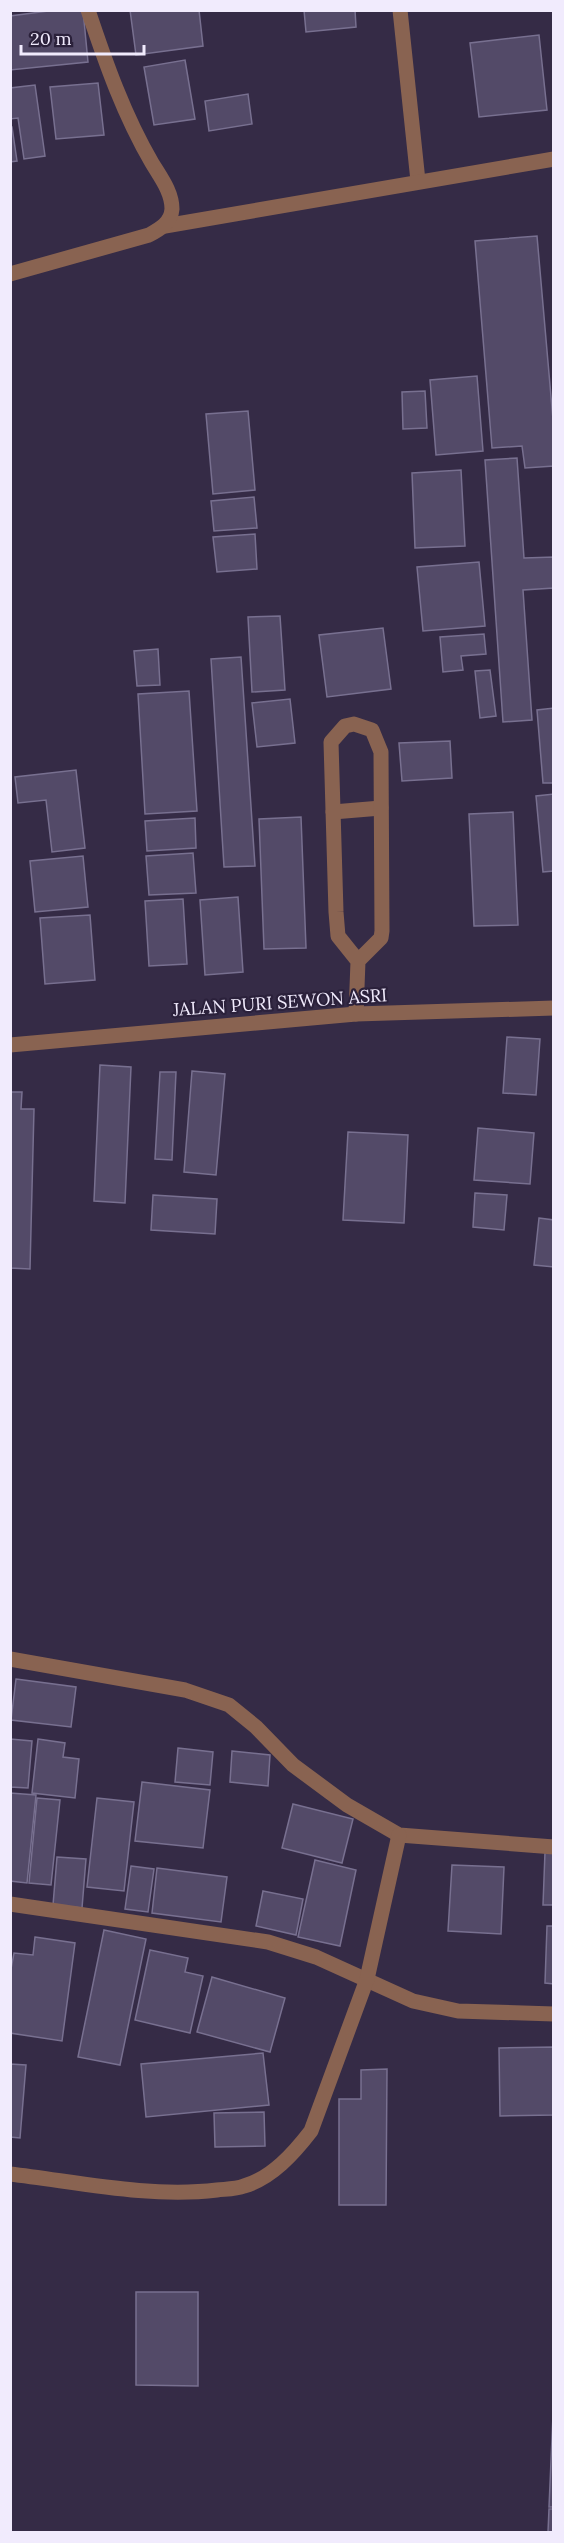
<svg xmlns="http://www.w3.org/2000/svg" width="564" height="2543" viewBox="0 0 564 2543" font-family="Lora,serif">
  <rect width="100%" height="100%" fill="#352b46"/>
  <!-- building -->
  <g fill="#534a68" stroke="#787090" stroke-width="1.5">
    <path d="M56 10H83L88 62 10 70V16Z"/>
    <path d="M130 10H199L203 46 136 55Z"/>
    <path d="M304 10H355L356 27 306 32Z"/>
    <path d="M539 35 547 110 479 117 470 43Z"/>
    <path d="M185 60 195 119 154 125 144 67Z"/>
    <path d="M98 83 104 135 56 139 50 87Z"/>
    <path d="M35 85 45 156 24 159 18 118 10 119V88Z"/>
    <path d="M248 94 252 124 209 131 205 101Z"/>
    <path d="M10 127H12L17 161 10 162Z"/>
    <path d="M537 236 554 431V466L525 468 522 446 492 448 475 241Z"/>
    <path d="M477 376 483 451 436 455 430 380Z"/>
    <path d="M425 391 427 428 403 429 402 392Z"/>
    <path d="M248 411 255 490 213 494 206 414Z"/>
    <path d="M517 458 524 558 554 557V588L523 590 532 720 503 722 485 460Z"/>
    <path d="M461 470 465 546 415 548 412 473Z"/>
    <path d="M254 497 257 528 214 531 211 501Z"/>
    <path d="M255 534 257 569 217 572 213 537Z"/>
    <path d="M479 562 485 626 423 631 417 567Z"/>
    <path d="M280 616 285 690 252 692 248 617Z"/>
    <path d="M383 628 391 689 327 697 319 635Z"/>
    <path d="M484 634 486 654 461 656 463 670 443 672 440 637Z"/>
    <path d="M158 649 160 685 137 686 134 651Z"/>
    <path d="M241 657 255 866 224 867 211 659Z"/>
    <path d="M490 670 496 716 480 718 475 671Z"/>
    <path d="M189 691 197 811 145 814 138 694Z"/>
    <path d="M290 699 295 743 257 747 252 703Z"/>
    <path d="M554 708V783H543L537 710Z"/>
    <path d="M450 741 452 778 402 781 399 743Z"/>
    <path d="M76 770 85 848 52 852 46 800 18 803 15 777Z"/>
    <path d="M554 794V871L543 872 536 796Z"/>
    <path d="M513 812 518 925 474 926 469 814Z"/>
    <path d="M301 817 306 948 264 949 259 819Z"/>
    <path d="M195 818 196 848 147 851 145 821Z"/>
    <path d="M193 853 196 893 149 895 146 856Z"/>
    <path d="M83 856 88 907 35 912 30 861Z"/>
    <path d="M238 897 243 972 205 975 200 900Z"/>
    <path d="M183 899 187 964 149 966 145 901Z"/>
    <path d="M90 915 95 980 45 984 40 918Z"/>
    <path d="M507 1037 540 1039 536 1095 503 1093Z"/>
    <path d="M100 1065 131 1067 125 1203 94 1201Z"/>
    <path d="M192 1071 225 1074 216 1175 184 1172Z"/>
    <path d="M160 1072H176L172 1160 155 1159Z"/>
    <path d="M10 1092H22L21 1109H34L30 1269 10 1268Z"/>
    <path d="M478 1128 534 1133 530 1184 474 1180Z"/>
    <path d="M348 1132 408 1135 404 1223 343 1220Z"/>
    <path d="M475 1193 507 1195 504 1230 473 1227Z"/>
    <path d="M153 1195 217 1199 215 1234 151 1230Z"/>
    <path d="M539 1218 554 1220V1267L534 1265Z"/>
    <path d="M16 1679 76 1687 71 1727 11 1720Z"/>
    <path d="M10 1739 32 1741 28 1788 10 1787Z"/>
    <path d="M38 1739 65 1743 63 1757 79 1759 75 1798 32 1793Z"/>
    <path d="M178 1748 213 1752 210 1785 175 1782Z"/>
    <path d="M232 1751 270 1755 268 1786 230 1782Z"/>
    <path d="M142 1782 210 1790 203 1848 135 1841Z"/>
    <path d="M10 1793 36 1795 27 1883 10 1881Z"/>
    <path d="M37 1798 60 1800 51 1885 29 1883Z"/>
    <path d="M97 1798 134 1802 124 1891 87 1887Z"/>
    <path d="M293 1804 353 1819 342 1863 282 1848Z"/>
    <path d="M545 1852 554 1853V1905H543Z"/>
    <path d="M57 1857 86 1859 82 1908 53 1905Z"/>
    <path d="M315 1860 356 1870 340 1946 298 1937Z"/>
    <path d="M452 1865 504 1867 501 1934 448 1931Z"/>
    <path d="M131 1866 154 1869 148 1912 125 1909Z"/>
    <path d="M157 1868 227 1877 221 1922 152 1913Z"/>
    <path d="M263 1891 303 1899 296 1935 256 1926Z"/>
    <path d="M547 1926H554V1984L545 1983Z"/>
    <path d="M104 1930 146 1939 120 2065 78 2057Z"/>
    <path d="M35 1937 75 1943 62 2041 10 2033V1974L14 1953 33 1955Z"/>
    <path d="M150 1950 188 1958 185 1972 203 1976 190 2033 135 2020Z"/>
    <path d="M212 1977 285 1998 270 2052 197 2032Z"/>
    <path d="M554 2047V2115L500 2116 499 2048Z"/>
    <path d="M263 2053 269 2105 146 2117 141 2064Z"/>
    <path d="M10 2064 26 2065 20 2138 10 2137Z"/>
    <path d="M387 2069 386 2205H339V2099H361V2070Z"/>
    <path d="M264 2112 265 2146 215 2147 214 2113Z"/>
    <path d="M136 2292H198V2386L136 2385Z"/>
    <path d="M553 2415H554V2507H549Z"/>
    <path d="M549 2509H554V2532H548Z"/>
  </g>
  <g fill="none" stroke-linecap="round" stroke-linejoin="round">
    <!-- minor -->
    <g stroke="#896351" stroke-width="15">
      <path d="M400 10 418 181"/>
      <path d="M165 226 554 159"/>
      <path d="M10 274 149 235C160 229 171 223 172 209 172 192 161 178 152 163 124 115 106 64 88 10"/>
      <path d="M333 812 381 808"/>
      <path d="M356 1014 358 961 338 936 336 912 331 742 345 726 354 724 372 730 381 752 382 931 381 938 358 961"/>
      <path d="M10 1045 356 1014 554 1008"/>
      <path d="M10 1659 185 1690 229 1705 256 1727 293 1765 347 1805 399 1835 554 1847"/>
      <path d="M10 1904 268 1942 316 1957 413 2001 458 2011 554 2014"/>
      <path d="M10 2174C78 2182 149 2198 217 2190 226 2189 236 2189 244 2186 272 2178 294 2153 311 2131L367 1979 399 1835"/>
    </g>
  </g>
  <g text-anchor="middle" dominant-baseline="central" stroke-width="4.5" stroke-linejoin="round" paint-order="stroke">
    <!-- street labels -->
    <g font-size="18" fill="#f1ebfd" stroke="#2b213b">
      <text transform="translate(280 1002) rotate(-4)">JALAN PURI SEWON ASRI</text>
    </g>
  </g>
  <!-- border -->
  <rect width="564" height="2543" fill="none" stroke="#f1ebfd" stroke-width="24"/>
  <!-- scale -->
  <path d="M21 45v9h123v-9" fill="none" stroke="#f1ebfd" stroke-width="3"/>
  <text x="30" y="45" font-size="18" fill="#f1ebfd" stroke="#2b213b" stroke-width="4.5" paint-order="stroke">20 m</text>
</svg>
